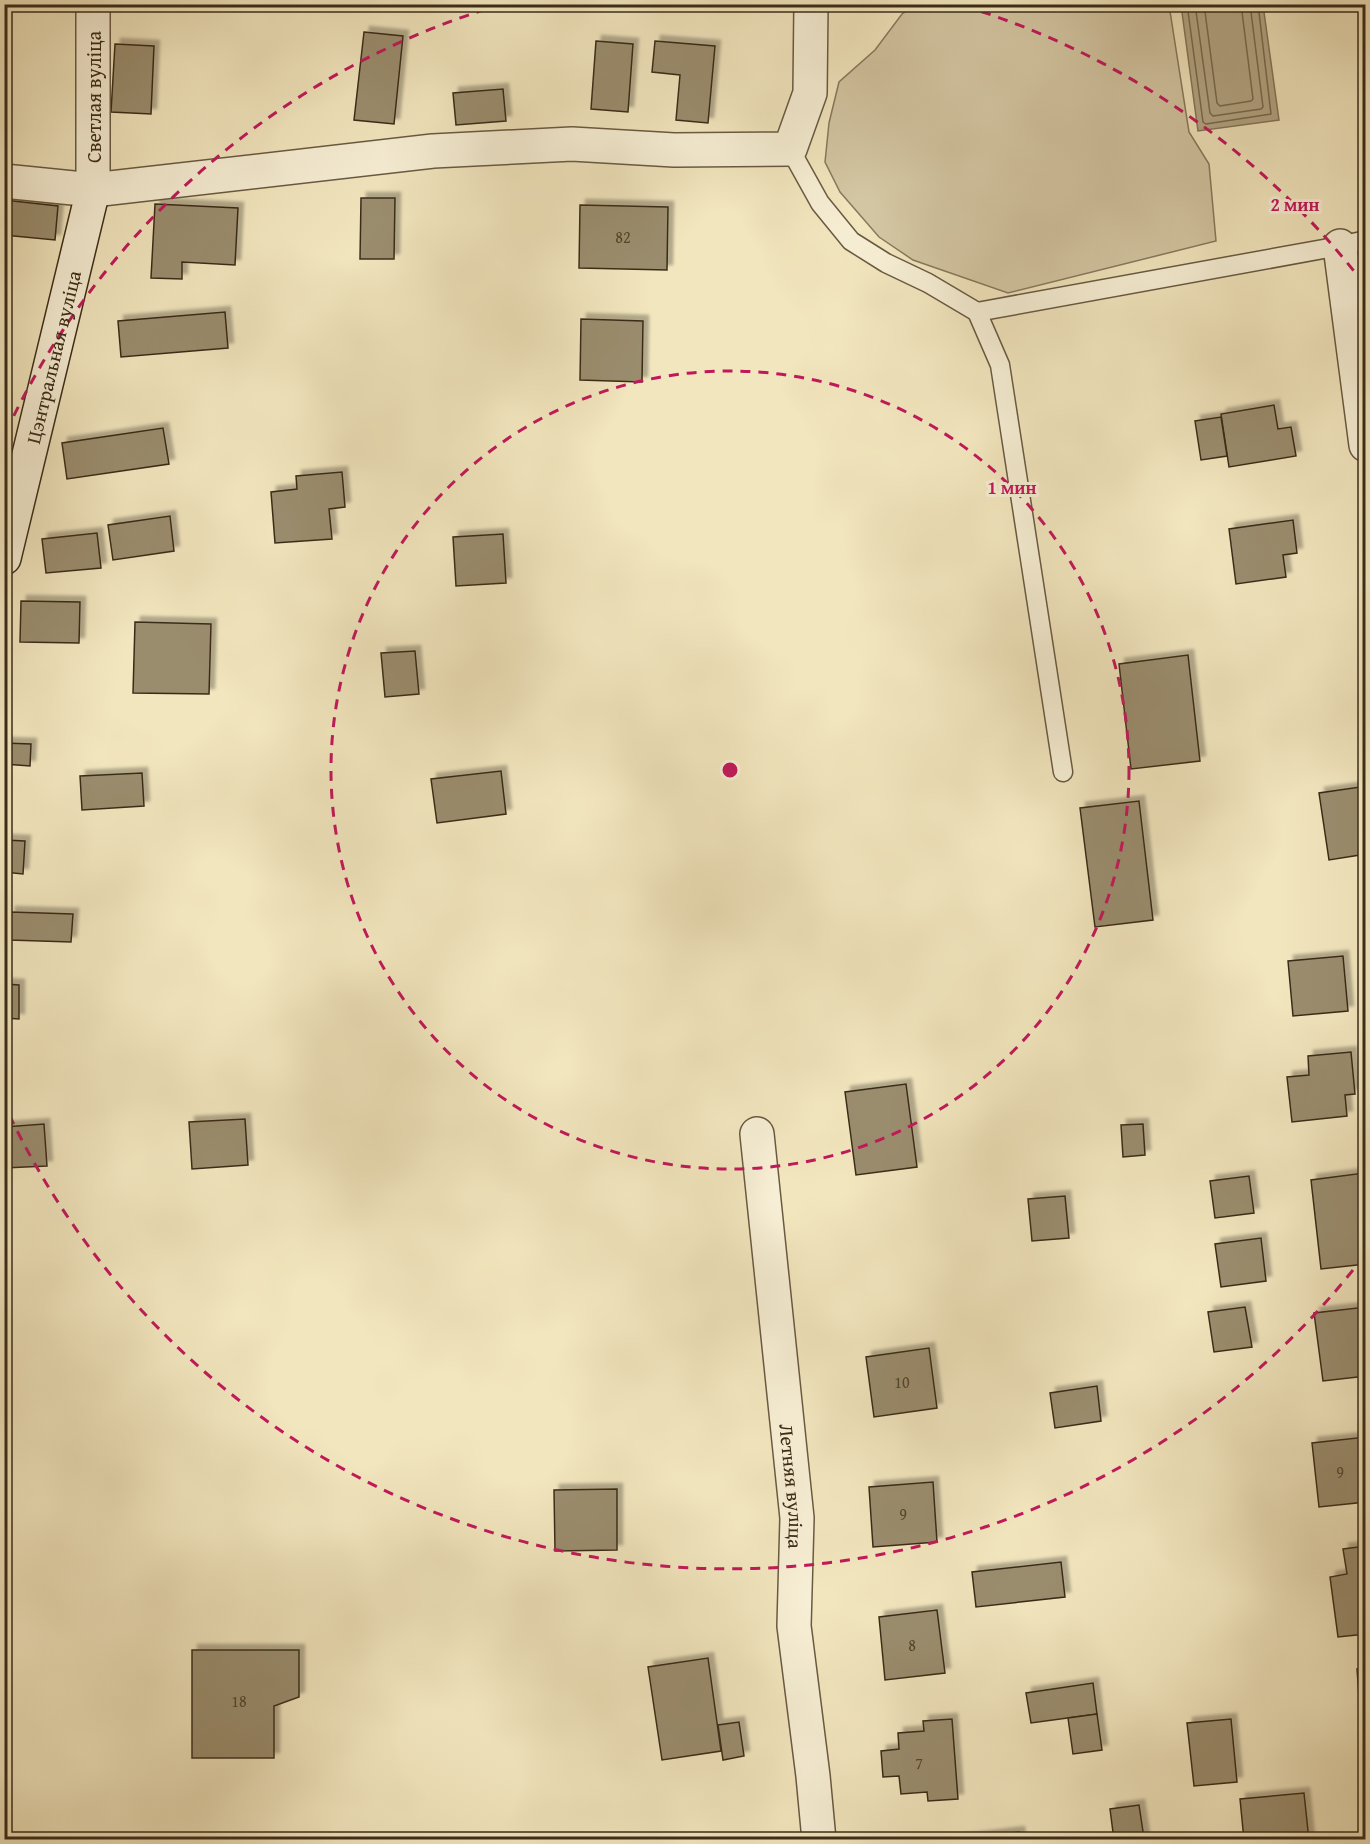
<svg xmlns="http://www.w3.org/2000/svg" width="1370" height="1844" viewBox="0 0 1370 1844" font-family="'Gentium Book Plus',serif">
  <defs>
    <filter id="shadow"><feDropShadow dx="5.5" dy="-5.5" stdDeviation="1.5" flood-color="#0004"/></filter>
  </defs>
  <rect width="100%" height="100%" fill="#f2e6be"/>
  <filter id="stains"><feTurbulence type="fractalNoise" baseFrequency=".00333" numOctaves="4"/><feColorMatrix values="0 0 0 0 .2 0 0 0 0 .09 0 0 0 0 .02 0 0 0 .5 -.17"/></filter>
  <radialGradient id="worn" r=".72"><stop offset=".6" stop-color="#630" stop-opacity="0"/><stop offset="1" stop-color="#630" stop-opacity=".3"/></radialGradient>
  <!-- green -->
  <path fill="#d3c6a2" stroke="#87795d" stroke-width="1.5" d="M917 4 1169 5 1189 132 1209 164 1216 241 1008 293 913 260 879 237 840 192 825 162 829 123 839 82 875 50 902 14Z"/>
  <!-- water -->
  <path fill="#b4a786" stroke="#84765a" stroke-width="1.5" d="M1181 5H1263L1279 120 1198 131Z"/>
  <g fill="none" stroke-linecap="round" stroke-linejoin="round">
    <!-- shore -->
    <g stroke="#786a4f" stroke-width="1.5">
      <path d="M1187 4 1203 122 1206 124 1271 114 1258 4"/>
      <path d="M1195 4 1210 113 1213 116 1261 109 1263 107 1250 4"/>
      <path d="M1204 4 1217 103 1220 106 1251 101 1253 99 1241 4"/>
    </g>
  </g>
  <!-- building -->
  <g fill="#9a8d6e" stroke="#3b2c18" stroke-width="1.5" filter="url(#shadow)">
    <path d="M364 32 403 36 394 124 354 120Z"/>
    <path d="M596 41 633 44 628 112 591 109Z"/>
    <path d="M655 41 715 46 708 123 676 120 680 75 652 72Z"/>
    <path d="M115 44 154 46 151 114 111 112Z"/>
    <path d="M503 89 506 121 456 125 453 93Z"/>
    <path d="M361 198H395L394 259H360Z"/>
    <path d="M4 200 58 206 55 240 4 235Z"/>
    <path d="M155 204 238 208 235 265 182 262V279L151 278Z"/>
    <path d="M580 205 668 207 667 270 579 268Z"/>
    <path d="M225 312 228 348 121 357 118 321Z"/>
    <path d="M581 319 643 321 642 382 580 380Z"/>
    <path d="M1274 405 1278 429 1291 427 1296 456 1229 467 1221 414Z"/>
    <path d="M1221 417 1227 456 1201 460 1195 421Z"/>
    <path d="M163 428 169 464 67 479 62 443Z"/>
    <path d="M342 472 345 507 329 509 332 539 275 543 271 492 297 489 296 476Z"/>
    <path d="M170 516 174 551 113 560 108 525Z"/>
    <path d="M1293 520 1297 553 1283 555 1286 577 1236 584 1229 529Z"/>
    <path d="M97 533 101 568 46 573 42 539Z"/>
    <path d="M503 534 506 583 456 586 453 537Z"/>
    <path d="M21 601 80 602 79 643 20 642Z"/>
    <path d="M135 622 211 624 209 694 133 693Z"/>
    <path d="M415 651 419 694 385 697 381 653Z"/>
    <path d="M1188 655 1200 761 1131 769 1119 664Z"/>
    <path d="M4 743 31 744 30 766 4 764Z"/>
    <path d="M501 771 506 814 437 823 431 779Z"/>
    <path d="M142 773 144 806 82 810 80 776Z"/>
    <path d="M1360 787 1366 827V854L1329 860 1319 793Z"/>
    <path d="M1139 801 1153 920 1095 927 1080 808Z"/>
    <path d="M4 840 25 841 23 874 4 872Z"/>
    <path d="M10 912 73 914 71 942 9 940Z"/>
    <path d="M1343 956 1348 1011 1293 1016 1288 961Z"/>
    <path d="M4 984 19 985V1019L4 1018Z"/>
    <path d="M1351 1052 1355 1094 1345 1095 1347 1116 1292 1122 1287 1077 1309 1075 1308 1056Z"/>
    <path d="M906 1084 917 1167 856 1175 845 1092Z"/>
    <path d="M245 1119 248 1165 192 1169 189 1122Z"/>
    <path d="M44 1124 47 1166 4 1168V1127Z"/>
    <path d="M1143 1124 1145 1155 1123 1157 1121 1125Z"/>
    <path d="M1364 1173 1366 1188V1264L1321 1269 1311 1180Z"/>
    <path d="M1249 1176 1254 1213 1215 1218 1210 1181Z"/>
    <path d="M1065 1196 1069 1238 1032 1241 1028 1199Z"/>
    <path d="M1261 1238 1266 1281 1221 1287 1215 1244Z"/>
    <path d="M1245 1307 1252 1347 1214 1352 1208 1312Z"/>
    <path d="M1366 1307V1376L1323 1381 1314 1313Z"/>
    <path d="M929 1348 937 1408 874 1417 866 1357Z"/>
    <path d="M1097 1386 1101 1421 1055 1428 1050 1393Z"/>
    <path d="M1366 1437V1502L1319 1507 1312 1443Z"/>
    <path d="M933 1482 937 1542 873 1547 869 1487Z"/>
    <path d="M617 1489V1550L555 1551 554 1490Z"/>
    <path d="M1366 1546V1634L1338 1637 1330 1577 1347 1574 1343 1549Z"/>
    <path d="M1061 1562 1065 1597 976 1607 972 1572Z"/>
    <path d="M937 1610 945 1673 885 1680 879 1617Z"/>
    <path d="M192 1650H299V1697L274 1706V1758H192Z"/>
    <path d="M708 1658 721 1751 662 1760 648 1667Z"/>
    <path d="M1366 1668V1738H1362L1357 1669Z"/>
    <path d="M1093 1683 1097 1714 1031 1723 1026 1693Z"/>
    <path d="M1097 1714 1102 1750 1073 1754 1068 1718Z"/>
    <path d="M952 1719 958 1799 928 1801 927 1792 901 1794 899 1776 883 1777 881 1751 899 1749 898 1733 924 1731 923 1721Z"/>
    <path d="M1231 1719 1237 1782 1194 1786 1187 1723Z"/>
    <path d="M739 1722 744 1756 723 1760 718 1725Z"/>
    <path d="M1304 1793 1309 1840H1244L1240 1799Z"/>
    <path d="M1139 1805 1144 1838 1114 1840 1110 1809Z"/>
    <path d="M1019 1832 1020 1840H955Z"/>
  </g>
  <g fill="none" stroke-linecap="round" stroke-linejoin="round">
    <defs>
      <g id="lane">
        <path d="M790 149 820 203 851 241 886 263 928 283 977 312 1000 365 1063 772"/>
        <path d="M977 312 1340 246 1366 240"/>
      </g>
      <g id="street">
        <path d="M4 181 93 190 433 151 572 144 674 150 790 149 810 93 811 4"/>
        <path d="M93 190V4"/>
        <path d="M1340 246 1366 445"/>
        <path id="s1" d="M757 1134 797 1518 794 1626 813 1776 819 1840"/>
      </g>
      <g id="secondary">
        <path id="s2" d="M4 558 93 190"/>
      </g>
    </defs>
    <!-- lane casing -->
    <use href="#lane" stroke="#695a42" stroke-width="21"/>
    <!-- street casing -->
    <use href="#street" stroke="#695a42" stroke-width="36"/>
    <!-- secondary casing -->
    <use href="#secondary" stroke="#3b2c18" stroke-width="36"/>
    <!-- lane -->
    <use href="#lane" stroke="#f7efd5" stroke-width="18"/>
    <!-- street -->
    <use href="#street" stroke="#f7efd5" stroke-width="33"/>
    <!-- secondary -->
    <use href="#secondary" stroke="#f7efd5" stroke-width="33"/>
  </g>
  <!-- distance rings -->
  <g fill="none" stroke="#c2185b" stroke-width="3" stroke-dasharray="10 8">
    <circle cx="730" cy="770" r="399"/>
    <path d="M1364 1256A799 799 0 0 1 6 1108M6 432A799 799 0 0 1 496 6M964 6A799 799 0 0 1 1364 284"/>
  </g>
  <g text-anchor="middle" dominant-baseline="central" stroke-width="6" stroke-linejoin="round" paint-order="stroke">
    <!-- number labels -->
    <g font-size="16" fill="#53442e">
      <text x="623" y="237">82</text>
      <text x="902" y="1382">10</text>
      <text x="1340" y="1472">9</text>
      <text x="903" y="1514">9</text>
      <text x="912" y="1645">8</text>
      <text x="239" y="1701">18</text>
      <text x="919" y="1763">7</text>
    </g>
    <!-- street labels -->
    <g font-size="20" fill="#3b2c18" stroke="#f7efd5">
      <text transform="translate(93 97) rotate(-90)">Светлая вуліца</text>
      <text stroke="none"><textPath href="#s2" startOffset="207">Цэнтральная вуліца</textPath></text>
      <text stroke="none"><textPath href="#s1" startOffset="354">Летняя вуліца</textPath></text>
    </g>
  </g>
  <circle cx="730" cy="770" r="9" fill="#c2185b" stroke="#f7efd5" stroke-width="3"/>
  <g font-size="18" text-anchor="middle" font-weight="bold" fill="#c2185b" stroke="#f7efd5" stroke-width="6" stroke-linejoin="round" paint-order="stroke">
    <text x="1295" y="211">2 мин</text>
    <text x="1012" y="494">1 мин</text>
  </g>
  <!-- margin -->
  <rect width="1370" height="1844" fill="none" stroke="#f2e6be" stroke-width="24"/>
  <rect x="6" y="6" width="1358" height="1832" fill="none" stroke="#3b2c18" stroke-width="3"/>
  <rect x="12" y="12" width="1346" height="1820" fill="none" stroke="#3b2c18" stroke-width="1.5"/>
  <rect width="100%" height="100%" filter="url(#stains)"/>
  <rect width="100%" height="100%" fill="url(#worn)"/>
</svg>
